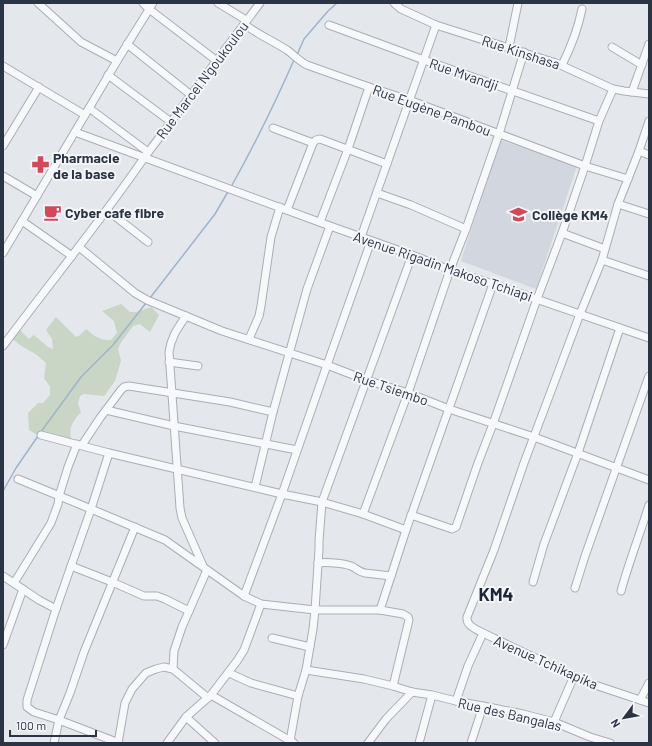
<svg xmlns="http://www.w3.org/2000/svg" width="652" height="746" viewBox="0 0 652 746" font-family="Barlow,sans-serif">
  <rect width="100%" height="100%" fill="#e4e7ec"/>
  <!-- built -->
  <path fill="#d2d6de" d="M500 140 577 166 536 289 461 261Z"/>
  <!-- green -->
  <path fill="#c9d6c5" d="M121 304 130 312H136L151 307 159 315 150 332 140 324 133 326 120 344 118 349 121 361 115 381 104 396 84 394 80 396 78 404 81 412C70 425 69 427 72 444L41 437 29 430 28 413 38 403H43L50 395V387L44 378 46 363 37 355 20 345 10 337 18 328 29 339 34 335 48 347 53 349 52 339 46 330 56 317 76 337 79 336 86 329C93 335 100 341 111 340L117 333 114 321 102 311Z"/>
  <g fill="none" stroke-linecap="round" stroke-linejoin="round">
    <!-- stream -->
    <g stroke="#9fb4cc" stroke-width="1.5">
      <path d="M297 55 304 39 328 11 337 3"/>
      <path d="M231 187C254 146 275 103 294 60"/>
      <path d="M150 298 215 214 229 190"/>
      <path d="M3 491 16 468 38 436 81 377 113 345 146 303"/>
    </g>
    <defs>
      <g id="minor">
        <path d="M38 3 81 42 117 61"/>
        <path d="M143 3 149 9 217 61"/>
        <path d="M218 3 246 20"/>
        <path d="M394 3 401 9 436 25 556 63 613 89 624 91 649 94"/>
        <path d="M244 24C257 34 273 41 287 50 294 55 299 61 307 65L369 87 409 100 585 166 628 179"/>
        <path d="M329 25 424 60 599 121"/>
        <path d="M127 44 191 95"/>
        <path d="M509 47 518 3"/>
        <path d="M612 47 642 65"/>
        <path d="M562 65C571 47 578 29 582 9"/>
        <path d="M3 66 85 115"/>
        <path d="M108 75 171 122"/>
        <path d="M632 92 649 44"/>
        <path d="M89 108 148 152"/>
        <path d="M649 121 639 151 618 204 602 260 580 314 524 463 494 550 467 617C466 626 476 629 483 633L586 682 649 703"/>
        <path d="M273 128 313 143"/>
        <path d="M75 132 330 226 412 255 450 270 493 284 649 338"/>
        <path d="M3 146 39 87"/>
        <path d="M639 151 649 155"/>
        <path d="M3 176 37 196"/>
        <path d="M377 193 411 205 466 229"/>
        <path d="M618 204 649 214"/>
        <path d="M107 210 148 242"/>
        <path d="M287 210 313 143 316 140 320 139 387 164"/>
        <path d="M22 221 72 256"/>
        <path d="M320 222 348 149 369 87"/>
        <path d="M562 233 605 249"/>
        <path d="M361 237 436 25"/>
        <path d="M79 247 135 293 147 300 222 331 327 365 366 380 408 393 449 409 534 437 649 480"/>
        <path d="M3 253 117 61 153 3"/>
        <path d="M602 260 649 276"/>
        <path d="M186 316C178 328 171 337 169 352L180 508 182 518 203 566"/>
        <path d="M249 339 259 316 261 306 271 237 280 207"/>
        <path d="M3 346C50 283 100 222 144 158L260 3"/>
        <path d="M169 362 198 366"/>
        <path d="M106 410 174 426 297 450"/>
        <path d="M41 435 109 453 282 494 322 502 363 514 406 530"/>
        <path d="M82 445 100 418 121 390 124 387 129 386 230 402 273 412"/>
        <path d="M109 453 91 509 165 540 244 596 261 604 315 610H380L403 614 408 617 409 620 393 686"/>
        <path d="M18 479 91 509 56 609 27 700V707L34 712 59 720 119 743"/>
        <path d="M255 487 273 412 307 289 330 226"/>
        <path d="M363 514 408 393 450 270 466 229 499 134 524 52"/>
        <path d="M411 515 452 529 456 527 478 463 493 424 537 299 562 233 585 166 599 121 613 89"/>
        <path d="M318 563C326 562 343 563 351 566 356 568 359 572 365 573L391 576"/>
        <path d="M71 566 112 582 144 596H157L165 599 189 611"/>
        <path d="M3 576 39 600 56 609"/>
        <path d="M533 582 544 544 578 453 620 328"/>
        <path d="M14 583 51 523 58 504 59 496 68 467 77 444"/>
        <path d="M575 588 585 556 649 376"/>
        <path d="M621 591C629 562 640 534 649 505"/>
        <path d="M244 596 282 494 327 365 371 241"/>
        <path d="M380 610 406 530 493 284"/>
        <path d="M272 638 310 647"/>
        <path d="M3 645 23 589"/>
        <path d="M173 669 174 651 182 627 207 570"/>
        <path d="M306 670 364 679 393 686 412 692 432 695 456 701 493 708 523 714 554 722 590 737 610 743"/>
        <path d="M229 673 251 683 298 696"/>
        <path d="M211 695 294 743"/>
        <path d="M640 700 649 683"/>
        <path d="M456 701 468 666 483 633"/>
        <path d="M186 717 215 743"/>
        <path d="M554 722 574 676"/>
        <path d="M290 741 298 696 306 670 313 629 315 610 319 549V541L322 502 412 255"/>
        <path d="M54 743 59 720 70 693 84 652 135 527"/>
        <path d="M118 743 125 703 132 689 146 673 156 669 164 667 173 669 208 698"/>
        <path d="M167 743 186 717 211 695 237 661 244 650 261 604"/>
        <path d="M368 743 386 719 412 692"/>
        <path d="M419 743 432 695"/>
        <path d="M471 743 483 706"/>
      </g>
    </defs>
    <!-- minor casing -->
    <use href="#minor" stroke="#a9aeb7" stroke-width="9"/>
    <!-- minor -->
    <use href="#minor" stroke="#f7f8fa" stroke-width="7"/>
  </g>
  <!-- icons -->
  <defs>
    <symbol id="pharmacy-bare" viewBox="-9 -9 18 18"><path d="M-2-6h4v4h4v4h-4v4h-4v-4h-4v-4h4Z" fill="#d1495b" stroke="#f4f6f9" stroke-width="2.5" paint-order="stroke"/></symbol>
    <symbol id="cafe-bare" viewBox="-9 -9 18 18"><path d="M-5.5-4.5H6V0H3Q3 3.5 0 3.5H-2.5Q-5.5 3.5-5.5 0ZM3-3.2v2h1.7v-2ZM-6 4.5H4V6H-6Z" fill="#d1495b" stroke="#f4f6f9" stroke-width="2.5" paint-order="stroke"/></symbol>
    <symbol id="school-bare" viewBox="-9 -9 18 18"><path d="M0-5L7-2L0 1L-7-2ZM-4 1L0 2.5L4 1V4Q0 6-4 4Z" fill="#d1495b" stroke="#f4f6f9" stroke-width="2.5" paint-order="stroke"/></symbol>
  </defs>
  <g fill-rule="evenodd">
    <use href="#pharmacy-bare" x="28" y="152" width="25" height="25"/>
    <use href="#cafe-bare" x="40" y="200" width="25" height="25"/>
    <use href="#school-bare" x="506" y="202" width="25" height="25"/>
  </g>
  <g text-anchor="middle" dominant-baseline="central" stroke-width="4" stroke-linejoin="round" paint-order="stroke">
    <!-- street labels -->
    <g font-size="14" fill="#2b3445" stroke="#f4f6f9">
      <text transform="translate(521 52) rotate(18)">Rue Kinshasa</text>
      <text transform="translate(464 74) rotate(19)">Rue Mvandji</text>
      <text transform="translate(202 80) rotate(-53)">Rue Marcel N'goukoulou</text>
      <text transform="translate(432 110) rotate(20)">Rue Eugène Pambou</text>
      <text transform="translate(443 266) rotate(19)">Avenue Rigadin Makoso Tchiapi</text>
      <text transform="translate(391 388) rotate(19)">Rue Tsiembo</text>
      <text transform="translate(546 662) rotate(24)">Avenue Tchikapika</text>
      <text transform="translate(510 714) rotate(13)">Rue des Bangalas</text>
    </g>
    <!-- poi labels -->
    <g font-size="14" font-weight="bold" fill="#2b3445" stroke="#f4f6f9" text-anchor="start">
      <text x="53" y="157">Pharmacie<tspan x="53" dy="16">de la base</tspan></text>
      <text x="65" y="212">Cyber cafe fibre</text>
      <text x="532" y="214">Collège KM4</text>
    </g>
    <!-- district labels -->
    <g font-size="18" font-weight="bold" fill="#1d2536" stroke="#f4f6f9">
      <text x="496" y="594">KM4</text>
    </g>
  </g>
  <!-- border -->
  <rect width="652" height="746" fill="none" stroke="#2b3445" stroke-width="8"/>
  <!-- north arrow -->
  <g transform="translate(624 718) rotate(238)" stroke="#f4f6f9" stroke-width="3" paint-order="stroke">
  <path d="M0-3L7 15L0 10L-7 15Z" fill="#2b3445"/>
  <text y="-6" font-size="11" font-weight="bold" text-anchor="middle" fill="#2b3445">N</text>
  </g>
  <!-- scale -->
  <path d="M10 730v6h86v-6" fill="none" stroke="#2b3445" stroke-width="2"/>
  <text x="16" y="730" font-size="12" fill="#2b3445" stroke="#f4f6f9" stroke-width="3" paint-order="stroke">100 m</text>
</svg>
